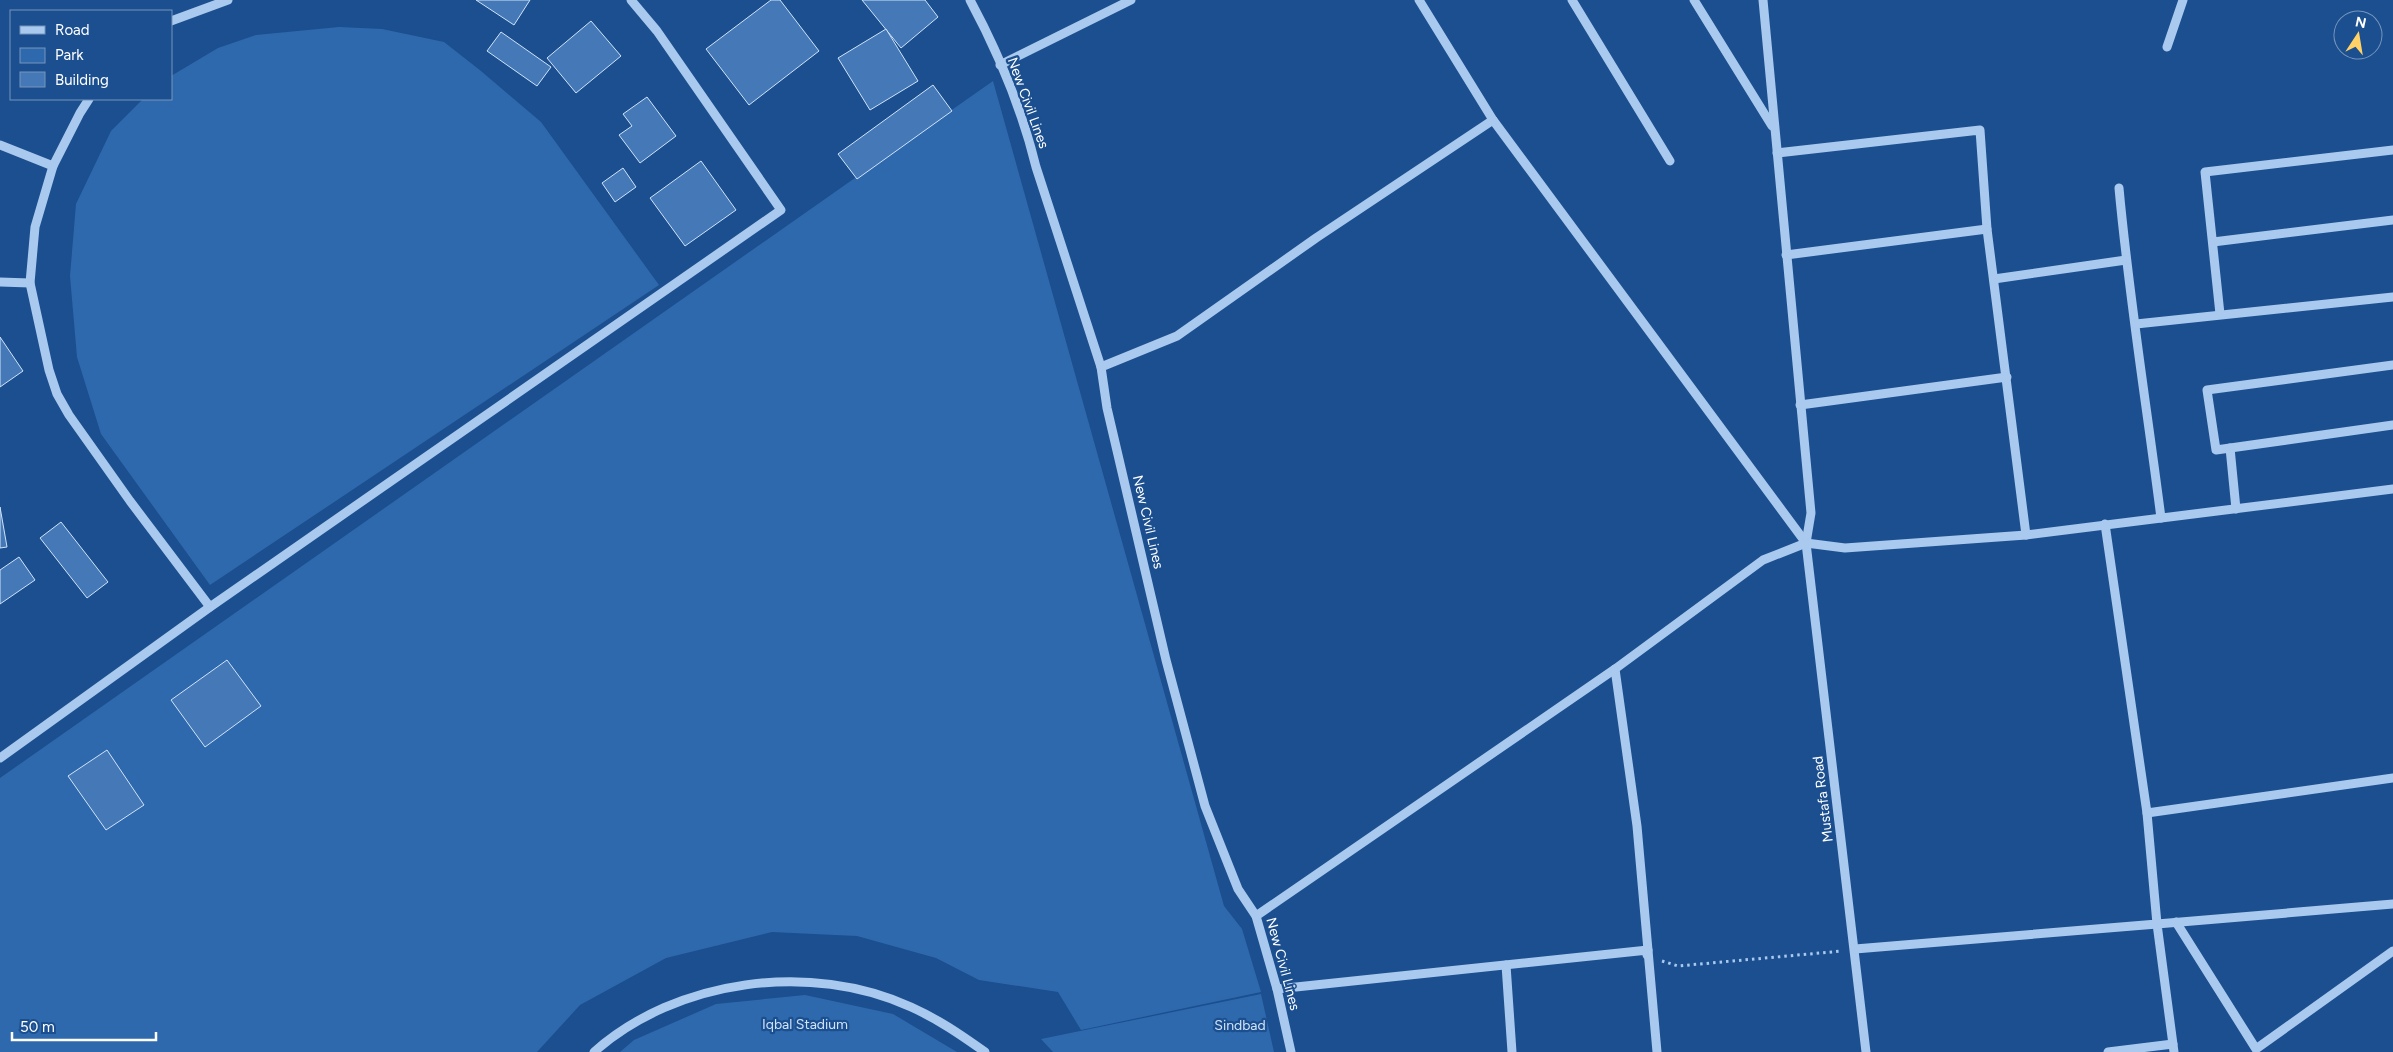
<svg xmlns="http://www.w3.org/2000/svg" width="2393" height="1052" viewBox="0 0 2393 1052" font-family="Figtree,sans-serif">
  <rect width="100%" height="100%" fill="#1b4f8f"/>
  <!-- green -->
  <g fill="#2e69ad">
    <path d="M339 27 382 29 444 42 481 71 541 122 659 285 210 585 101 434 77 357 70 276 76 204 111 131 143 99H171V76L218 48 256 35Z"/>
    <path d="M993 81 1224 906 1242 929 1261 992 1081 1030 1058 992 979 980 936 958 857 936 772 932 666 958 580 1005 537 1052H0V778Z"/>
    <path d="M1261 994 1274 1052H1053L1041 1039Z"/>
    <path d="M805 995 893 1014 957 1052H620L634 1040 716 1004Z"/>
  </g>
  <!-- building -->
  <g fill="#4478b7" stroke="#cfe3fa">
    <path d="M476 0H530L514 25Z"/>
    <path d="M771 0H780L819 51 749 105 706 49Z"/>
    <path d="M862 0H925L938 17 901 48Z"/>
    <path d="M591 21 621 56 576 93 547 58Z"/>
    <path d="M886 29 918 81 870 110 838 58Z"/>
    <path d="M501 32 551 67 537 86 487 51Z"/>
    <path d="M933 85 952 111 857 179 838 154Z"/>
    <path d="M647 97 676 136 640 163 619 135 632 126 623 114Z"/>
    <path d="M701 161 736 210 685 246 650 198Z"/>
    <path d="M623 168 636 187 615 202 602 183Z"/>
    <path d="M0 337 23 371 0 387Z"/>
    <path d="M0 507 7 547 0 548Z"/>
    <path d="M61 522 108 582 87 598 40 538Z"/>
    <path d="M19 557 35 580 0 604V570Z"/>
    <path d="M227 660 261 706 205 747 171 700Z"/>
    <path d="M107 750 144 805 106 830 68 776Z"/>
  </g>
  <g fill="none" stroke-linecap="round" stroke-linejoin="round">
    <!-- path -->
    <path stroke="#a9c9ee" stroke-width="3" stroke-dasharray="2.5 4" stroke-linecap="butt" d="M1662 961 1678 966 1842 951"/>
    <!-- minor -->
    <g stroke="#a9c9ee" stroke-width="9">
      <path d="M970 0C998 52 1022 110 1036 167L1101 367 1107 408 1166 660 1205 806 1238 889 1256 916 1277 989 1291 1052"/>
      <path d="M1419 0 1493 120 1806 543"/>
      <path d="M1572 0 1670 161"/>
      <path d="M1694 0 1772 126"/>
      <path d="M1763 0 1811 513 1806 543 1866 1052"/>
      <path d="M171 21 228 0"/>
      <path d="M2167 47 2183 0"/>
      <path d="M1000 65 1131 0"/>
      <path d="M89 99 80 113 53 166 35 227 30 283 49 370 57 394 69 415 130 501 210 607"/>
      <path d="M0 145 53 166"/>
      <path d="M1777 153 1980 130 1987 229 2026 535"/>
      <path d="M2119 188C2129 298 2147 408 2161 518"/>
      <path d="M2213 242 2393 220"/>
      <path d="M1786 255 1987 229"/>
      <path d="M1994 279 2126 260"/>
      <path d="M0 282 30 283"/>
      <path d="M2220 314 2205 172 2393 150"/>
      <path d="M2136 324 2393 297"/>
      <path d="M2393 365 2207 390 2216 450 2393 425"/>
      <path d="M1101 367 1177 336 1316 238 1493 120"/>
      <path d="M1800 405 2007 377"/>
      <path d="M2230 448 2236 509"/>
      <path d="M2105 524 2147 813 2393 778"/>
      <path d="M1615 669 1637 826 1657 1052"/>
      <path d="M0 758 210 607 781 210 657 31 631 0"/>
      <path d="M1256 916 1615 669 1763 560 1806 543 1845 548 2026 535 2393 489"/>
      <path d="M2176 922 2256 1049 2393 951"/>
      <path d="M1855 949 2157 924 2147 813"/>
      <path d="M1506 965 1512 1052"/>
      <path d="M1277 989 1648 950 1647 955"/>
      <path d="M594 1052C676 979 811 961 911 1007 938 1019 961 1035 985 1052"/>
      <path d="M2108 1052 2173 1044"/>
      <path d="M2174 1052 2157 924 2393 904"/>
    </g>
  </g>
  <g text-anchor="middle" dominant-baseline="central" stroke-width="4.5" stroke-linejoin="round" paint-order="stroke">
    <!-- street labels -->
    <g font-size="14" fill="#fff" stroke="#1b4f8f">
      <text transform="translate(1028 103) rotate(70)">New Civil Lines</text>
      <text transform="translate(1148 522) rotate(77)">New Civil Lines</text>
      <text transform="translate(1823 799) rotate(-97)">Mustafa Road</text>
      <text transform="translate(1283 964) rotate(75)">New Civil Lines</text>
    </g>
    <!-- park labels -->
    <g font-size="14" fill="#cfe3fa" stroke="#1b4f8f">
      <text x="805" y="1024">Iqbal Stadium</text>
      <text x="1240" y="1025">Sindbad</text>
    </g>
  </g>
  <!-- legend -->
  <rect x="10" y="10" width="162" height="90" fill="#1b4f8f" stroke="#7695bc"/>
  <rect x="20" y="26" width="25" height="8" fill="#a9c9ee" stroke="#7695bc"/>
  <text x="55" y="35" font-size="15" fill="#ffffff">Road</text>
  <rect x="20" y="48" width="25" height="15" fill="#2e69ad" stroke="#7695bc"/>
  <text x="55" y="60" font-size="15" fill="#ffffff">Park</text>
  <rect x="20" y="72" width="25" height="15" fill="#4478b7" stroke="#7695bc"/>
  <text x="55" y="85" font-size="15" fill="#ffffff">Building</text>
  <!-- north arrow -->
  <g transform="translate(2358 35) rotate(12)"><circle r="24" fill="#1b4f8f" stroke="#7695bc"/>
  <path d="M0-4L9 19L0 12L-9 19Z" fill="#ffd166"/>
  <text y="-8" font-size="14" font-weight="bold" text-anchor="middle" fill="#ffffff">N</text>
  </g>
  <!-- scale -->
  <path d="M12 1032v8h144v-8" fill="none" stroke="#ffffff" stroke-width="2.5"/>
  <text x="20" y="1032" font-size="15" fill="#ffffff" stroke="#1b4f8f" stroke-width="4" paint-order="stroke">50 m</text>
</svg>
